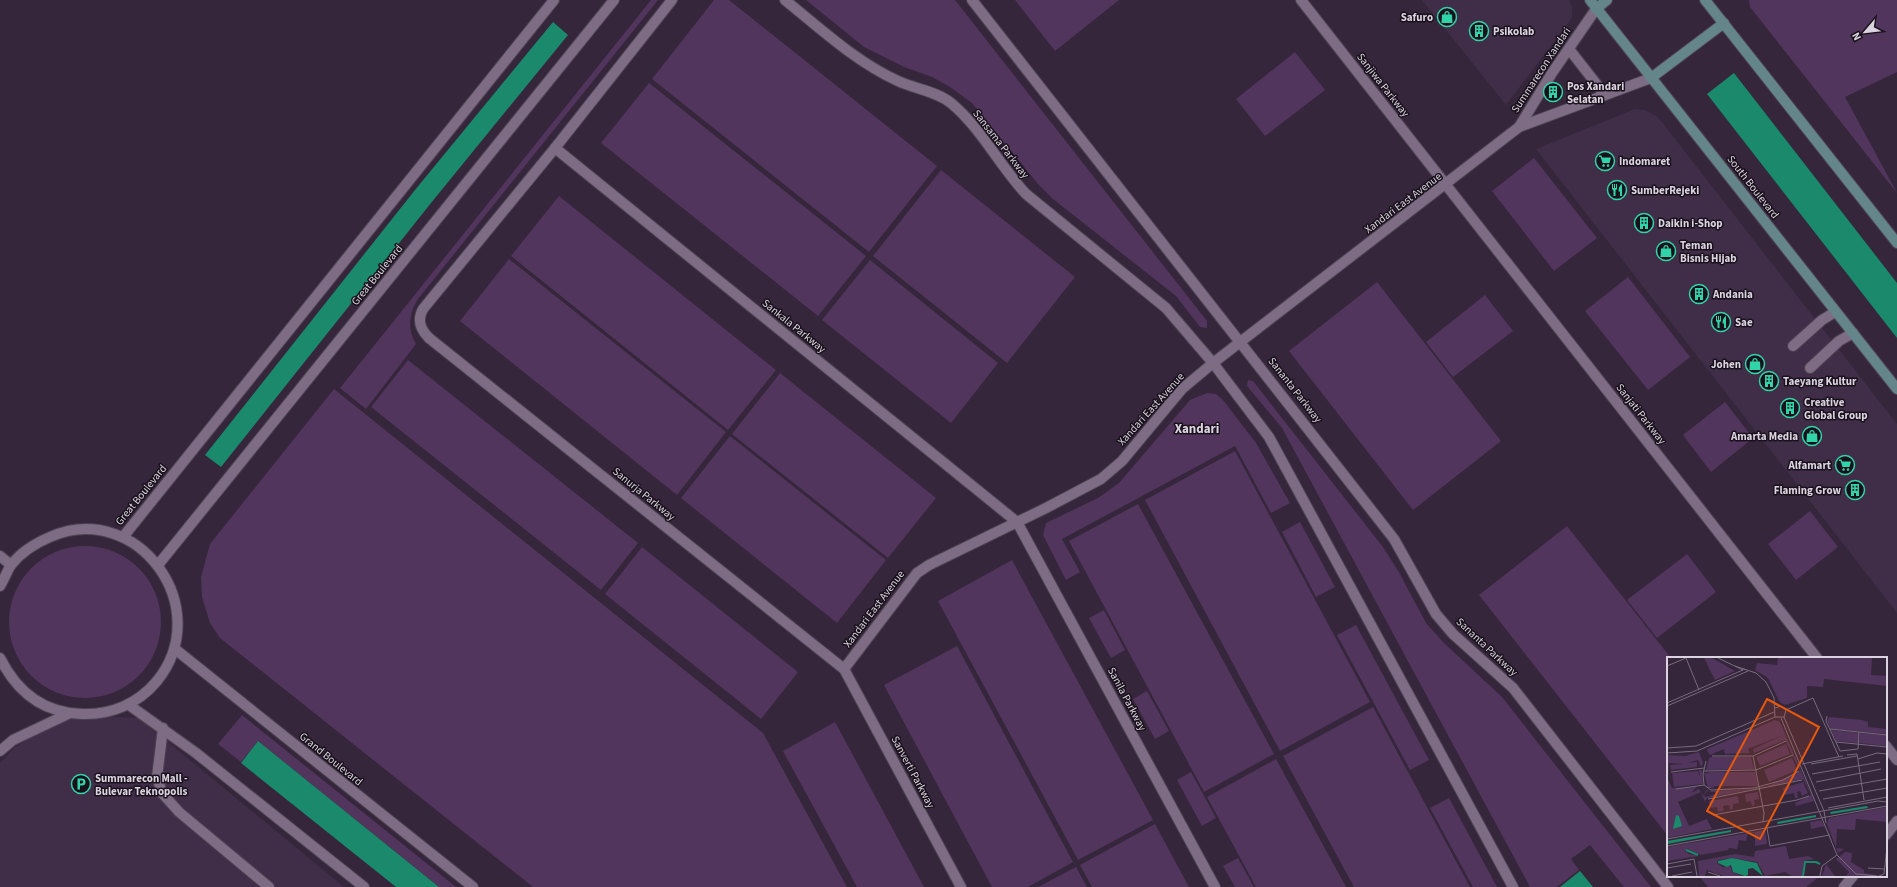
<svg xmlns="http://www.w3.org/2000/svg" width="1897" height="887" viewBox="0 0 1897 887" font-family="'Source Sans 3',sans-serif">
  <rect width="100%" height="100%" fill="#35263b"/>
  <!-- built -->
  <g fill="#402d48">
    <path d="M1422 0H1569L1572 7V18L1506 105Z"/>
    <path d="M1635 109 1645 110 1658 117 1897 424V613L1536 149Z"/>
    <path d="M65 715 139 718 344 887H0V763L14 748Z"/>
  </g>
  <!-- green -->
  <g fill="#51355c">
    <path d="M651 0H658L418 299C409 313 407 330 416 344L366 409 340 388Z"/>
    <path d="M714 0H729L937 166 869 252 652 79Z"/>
    <path d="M806 0H955L1207 321V328L1200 327 1176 296 1053 199 1038 184 972 103 950 87 932 77 904 67 864 47Z"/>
    <path d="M1015 0H1119L1055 51Z"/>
    <path d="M1749 0H1897V72L1845 97 1897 193 1750 7Z"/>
    <path d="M1295 52 1325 90 1265 136 1236 99Z"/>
    <path d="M649 83 866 256 818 316 601 143Z"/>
    <path d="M1534 158 1597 238 1554 271 1492 191Z"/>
    <path d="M941 170 1075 277 1007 363 873 256Z"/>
    <path d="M559 196 776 370 728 430 511 256Z"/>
    <path d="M509 259 726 432 677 495 460 321Z"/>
    <path d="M870 260 998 363 951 423 822 320Z"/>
    <path d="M1628 277 1690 357 1648 390 1585 311Z"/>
    <path d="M1377 282 1501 441 1413 510 1289 351Z"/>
    <path d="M1485 295 1513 331 1453 377 1426 342Z"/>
    <path d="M408 360 638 543 601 590 371 407Z"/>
    <path d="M780 373 936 498 888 558 732 434Z"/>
    <path d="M1248 380 1253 381 1383 547 1400 574 1426 623 1444 643 1502 697 1651 887H1624L1590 845 1571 859 1579 870 1557 887H1530L1282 428 1247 386Z"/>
    <path d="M334 389 763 733 847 887H533L220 638 210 623 202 597 201 577 210 544Z"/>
    <path d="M1207 393 1216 394 1223 400 1256 443 1290 503 1271 513 1235 446 1062 539 1080 572 1066 580 1043 535 1046 523 1098 498 1119 483 1190 400Z"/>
    <path d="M1725 402 1753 438 1711 472 1683 435Z"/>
    <path d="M730 436 886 560 837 623 681 498Z"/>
    <path d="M1235 451 1370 702 1280 751 1145 500Z"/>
    <path d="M1138 504 1274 754 1204 792 1069 541Z"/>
    <path d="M1810 511 1838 547 1796 580 1768 544Z"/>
    <path d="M1300 522 1335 587 1316 597 1282 532Z"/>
    <path d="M1567 526 1671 658H1668V836L1479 595Z"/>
    <circle cx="85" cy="622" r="76"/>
    <path d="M642 547 798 672 761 719 605 594Z"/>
    <path d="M1687 554 1716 592 1657 638 1627 600Z"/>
    <path d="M1012 560 1153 820 1078 860 938 601Z"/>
    <path d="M1104 610 1125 650 1111 658 1089 618Z"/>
    <path d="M1356 625 1429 760 1410 770 1337 635Z"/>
    <path d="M957 646 1073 862 1028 887H992L884 685Z"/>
    <path d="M1147 691 1169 731 1155 739 1133 699Z"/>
    <path d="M1373 707 1470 887H1354L1283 756Z"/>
    <path d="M242 715 456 887H439L258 741 241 762 218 744Z"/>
    <path d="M835 722 924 887H857L783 751Z"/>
    <path d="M1276 759 1346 887H1256L1207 797Z"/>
    <path d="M1191 772 1216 818 1202 826 1177 780Z"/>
    <path d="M1449 798 1497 887H1473L1430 808Z"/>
    <path d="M1155 824 1189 887H1092L1080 865Z"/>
    <path d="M1238 858 1254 887H1235L1223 866Z"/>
    <path d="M1076 867 1087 887H1038Z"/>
    <path d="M1699 876H1820L1806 887H1708Z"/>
  </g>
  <!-- water -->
  <g fill="#1a896c">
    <path d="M553 22 568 35 431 203 221 467 205 455 415 190Z"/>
    <path d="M1734 73 1897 283V338L1707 94Z"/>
    <path d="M258 741 439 887H396L241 763Z"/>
    <path d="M1580 871 1593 887H1560Z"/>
  </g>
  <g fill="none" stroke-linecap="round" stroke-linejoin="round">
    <defs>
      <g id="service">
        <path d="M1569 49 1605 95"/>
        <path d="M429 338C420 329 417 320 423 309L555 148 672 0"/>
        <path d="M1793 346 1822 320 1835 312"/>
        <path d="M1810 368 1839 341 1853 333"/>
        <path d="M163 728 157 777 162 793 179 812 269 887"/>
        <path d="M1886 835 1897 821"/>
        <path d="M1844 887 1853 876"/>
      </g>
      <g id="minor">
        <path d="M785 0C821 29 856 62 898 81 915 89 936 91 951 103 981 128 999 165 1026 194L1166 308 1213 363 1269 437 1513 887"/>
        <path d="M972 0 1394 539 1436 614 1453 634 1513 688 1668 887"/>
        <path d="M1301 0 1817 658"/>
        <path d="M1519 127 1552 73 1596 9"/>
        <path d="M555 148 1017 522 1215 887"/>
        <path d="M429 338 844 669 961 887"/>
        <path d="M0 556 11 565"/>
        <path d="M844 669 917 573 929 565 1046 508 1101 479 1122 461 1182 389 1213 363 1519 127 1651 78"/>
        <path d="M1886 746 1897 760"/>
      </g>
      <g id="tertiary">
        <path d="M123 537 554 0"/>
        <path d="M158 565 614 0"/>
        <path d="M0 586C4 580 7 571 11 565 21 552 36 543 50 537 138 499 216 608 157 681 138 704 111 715 82 714 43 713 17 692 0 658"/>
        <path d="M175 649 473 887"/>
        <path d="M129 705 196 753 364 887"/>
        <path d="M0 751 13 740 68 714"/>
      </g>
      <g id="secondary">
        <path d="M1590 0 1897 389"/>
        <path d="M1705 0 1897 243"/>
        <path d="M1596 9 1607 0"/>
        <path d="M1651 78 1724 23"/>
      </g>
    </defs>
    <!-- service casing -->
    <use href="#service" stroke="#4e4253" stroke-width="12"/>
    <!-- minor casing -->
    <use href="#minor" stroke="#4e4253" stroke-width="12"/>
    <!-- tertiary casing -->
    <use href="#tertiary" stroke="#4e4253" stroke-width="12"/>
    <!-- secondary casing -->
    <use href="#secondary" stroke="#4e4253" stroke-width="12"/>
    <!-- service -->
    <use href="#service" stroke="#7d6c84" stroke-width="10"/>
    <!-- minor -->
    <use href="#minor" stroke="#7d6c84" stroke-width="10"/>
    <!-- tertiary -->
    <use href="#tertiary" stroke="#7d6c84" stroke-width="10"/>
    <!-- secondary -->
    <use href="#secondary" stroke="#64868b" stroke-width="10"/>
  </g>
  <!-- icons -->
  <defs>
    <symbol id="shop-ring" viewBox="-11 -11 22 22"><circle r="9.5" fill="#19121c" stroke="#31d4a9" stroke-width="1.5"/><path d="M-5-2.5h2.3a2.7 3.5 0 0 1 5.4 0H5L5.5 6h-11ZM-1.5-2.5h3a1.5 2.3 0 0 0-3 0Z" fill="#31d4a9"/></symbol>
    <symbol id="building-ring" viewBox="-11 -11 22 22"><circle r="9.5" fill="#19121c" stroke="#31d4a9" stroke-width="1.5"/><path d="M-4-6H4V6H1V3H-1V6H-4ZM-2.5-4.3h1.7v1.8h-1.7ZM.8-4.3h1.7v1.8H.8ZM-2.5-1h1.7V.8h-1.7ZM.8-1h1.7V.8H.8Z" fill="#31d4a9"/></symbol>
    <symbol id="supermarket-ring" viewBox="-11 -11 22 22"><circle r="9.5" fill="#19121c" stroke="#31d4a9" stroke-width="1.5"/><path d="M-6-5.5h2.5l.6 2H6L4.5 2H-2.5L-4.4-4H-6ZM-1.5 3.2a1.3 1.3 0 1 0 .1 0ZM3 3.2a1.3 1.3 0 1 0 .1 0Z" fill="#31d4a9"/></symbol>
    <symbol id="restaurant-ring" viewBox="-11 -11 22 22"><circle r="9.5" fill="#19121c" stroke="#31d4a9" stroke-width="1.5"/><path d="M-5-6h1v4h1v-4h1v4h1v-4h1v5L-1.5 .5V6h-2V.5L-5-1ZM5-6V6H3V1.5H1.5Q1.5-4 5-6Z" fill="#31d4a9"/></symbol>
    <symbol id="parking-ring" viewBox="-11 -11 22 22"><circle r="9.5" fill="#19121c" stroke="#31d4a9" stroke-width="1.5"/><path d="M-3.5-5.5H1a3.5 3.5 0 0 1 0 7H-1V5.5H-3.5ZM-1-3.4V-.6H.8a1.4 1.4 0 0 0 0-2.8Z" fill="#31d4a9"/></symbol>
  </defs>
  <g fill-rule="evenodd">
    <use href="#shop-ring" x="1436" y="6" width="22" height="22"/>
    <use href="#building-ring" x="1468" y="20" width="22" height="22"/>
    <use href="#building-ring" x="1542" y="81" width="22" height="22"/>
    <use href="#supermarket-ring" x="1594" y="150" width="22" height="22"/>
    <use href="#restaurant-ring" x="1606" y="179" width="22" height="22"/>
    <use href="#building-ring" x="1633" y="212" width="22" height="22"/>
    <use href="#shop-ring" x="1655" y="240" width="22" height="22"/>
    <use href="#building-ring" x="1688" y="283" width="22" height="22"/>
    <use href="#restaurant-ring" x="1710" y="311" width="22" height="22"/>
    <use href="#shop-ring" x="1744" y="353" width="22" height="22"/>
    <use href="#building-ring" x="1758" y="370" width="22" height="22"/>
    <use href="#building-ring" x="1779" y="397" width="22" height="22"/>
    <use href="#shop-ring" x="1801" y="425" width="22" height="22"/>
    <use href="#supermarket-ring" x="1834" y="454" width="22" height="22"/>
    <use href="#building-ring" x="1844" y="479" width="22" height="22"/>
    <use href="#parking-ring" x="70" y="773" width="22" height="22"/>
  </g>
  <g text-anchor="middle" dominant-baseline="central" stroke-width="3" stroke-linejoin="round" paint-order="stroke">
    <!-- poi labels -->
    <g font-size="11" font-weight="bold" fill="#dcd3e0" stroke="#19121c" text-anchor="start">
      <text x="1433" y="17" text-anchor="end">Safuro</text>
      <text x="1493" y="31">Psikolab</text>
      <text x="1567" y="86">Pos Xandari<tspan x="1567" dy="13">Selatan</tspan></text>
      <text x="1619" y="161">Indomaret</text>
      <text x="1631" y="190">SumberRejeki</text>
      <text x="1658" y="223">Daikin i-Shop</text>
      <text x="1680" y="245">Teman<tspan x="1680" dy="13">Bisnis Hijab</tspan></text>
      <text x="1713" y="294">Andania</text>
      <text x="1735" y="322">Sae</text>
      <text x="1741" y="364" text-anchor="end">Johen</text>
      <text x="1783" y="381">Taeyang Kultur</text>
      <text x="1804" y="402">Creative<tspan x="1804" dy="13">Global Group</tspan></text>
      <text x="1798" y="436" text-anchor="end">Amarta Media</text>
      <text x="1831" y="465" text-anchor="end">Alfamart</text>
      <text x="1841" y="490" text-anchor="end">Flaming Grow</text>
      <text x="95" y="778">Summarecon Mall -<tspan x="95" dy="13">Bulevar Teknopolis</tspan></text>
    </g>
    <!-- street labels -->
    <g font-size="11" fill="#dcd3e0" stroke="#19121c">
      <text transform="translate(1541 70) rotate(-57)">Summarecon Xandari</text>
      <text transform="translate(1383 85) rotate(52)">Sanjiwa Parkway</text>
      <text transform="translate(1001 144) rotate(52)">Sansama Parkway</text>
      <text transform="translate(1753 187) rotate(52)">South Boulevard</text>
      <text transform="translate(1403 203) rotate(-37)">Xandari East Avenue</text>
      <text transform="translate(377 275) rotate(-51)">Great Boulevard</text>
      <text transform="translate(794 326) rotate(39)">Sankala Parkway</text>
      <text transform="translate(1295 390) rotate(52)">Sananta Parkway</text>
      <text transform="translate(1151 409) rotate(-48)">Xandari East Avenue</text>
      <text transform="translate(1641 414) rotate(52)">Sanjati Parkway</text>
      <text transform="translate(644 494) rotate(39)">Sanurja Parkway</text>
      <text transform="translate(141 495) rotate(-51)">Great Boulevard</text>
      <text transform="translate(874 609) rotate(-53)">Xandari East Avenue</text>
      <text transform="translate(1487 647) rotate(43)">Sananta Parkway</text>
      <text transform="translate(1127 699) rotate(62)">Sanila Parkway</text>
      <text transform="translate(331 759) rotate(39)">Grand Boulevard</text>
      <text transform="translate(913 772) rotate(62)">Sanverti Parkway</text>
    </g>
    <!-- quarter labels -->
    <g font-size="13" font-weight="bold" fill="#dcd3e0" stroke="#19121c">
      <text x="1197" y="429">Xandari</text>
    </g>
  </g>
  <!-- overview -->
  <g transform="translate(1667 657)">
    <rect width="220" height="220" fill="#35263b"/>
    <path d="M37 1H45L68 14 48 23ZM111 1H205L204 18 220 19V29L157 22 156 30 140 29V41L117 48 112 44 101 21 88 13 90 6 110 8ZM162 60 195 63 201 65V70L220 72V77L164 72 160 64ZM108 63 113 65 147 144 129 149 128 146 144 138 136 122 98 130 133 114 118 83 87 96 86 92 116 78 81 92 83 96 58 97 57 92 43 98 41 95 40 92ZM164 73 192 76 191 86 169 84ZM193 76 220 78V89L192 86ZM119 87 123 97 93 109 89 100ZM32 95 36 106 34 110 31 103 20 106 30 105V110L4 113 3 108 17 107 2 106 1 122 5 131 30 130 24 136 32 132 37 139 39 140 52 136 40 134 37 138 39 133 32 130 42 134 87 132 40 141 38 145 34 135 11 145 22 169 40 162 45 172 0 181V98L18 99ZM45 100H84L87 112 39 113 42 101ZM125 101 130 113 102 125 97 113ZM32 112 35 114 36 127 7 130 5 116 31 114 33 120ZM44 115H88L91 129H47L46 131H41L37 116ZM136 125 141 136 135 139 133 134 130 135 131 141H128L127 136 117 138 116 131ZM91 135 92 142 87 143 88 148 85 149 84 144 79 145 78 137ZM71 139 72 146 66 147V152L63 153 62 148 56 149 57 154 51 155 50 150 43 151 42 144ZM220 150V165L189 162 188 173 170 172 169 191 177 192 171 196 160 167 162 161ZM154 163 158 169 144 172 143 165ZM98 173 100 187 88 189V176H81ZM81 176 79 184 72 183 70 192 62 191 61 193 34 198 20 192 18 194 22 197 32 199 0 204V190ZM119 189 122 202 141 199 147 202 137 204 135 219H125L118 215 98 219 90 205 65 201 51 203 50 206 56 210 63 209 66 215 75 219H56L40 213 38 219H32L31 204 68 197 87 200 88 194ZM178 195 185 196 184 205 197 213V216L215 219H179L182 215 169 202ZM159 207 168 219H155Z" fill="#51355c"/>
    <path d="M200 149 201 151 164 157 163 155ZM9 158 12 159 15 169 6 172ZM149 158V160L111 167 110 165ZM64 173V175L0 187V184ZM65 201 90 206 96 219 86 211 81 212V218L78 219 66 215 64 208 60 210 51 206V204Z" fill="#1a896c"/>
    <path fill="none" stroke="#1a896c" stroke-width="2" d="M19 193 31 198M136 219 138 205H149L153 207"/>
    <path fill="none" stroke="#786b7d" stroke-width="1" d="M19 1 32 33M51 1 76 13M0 9 19 1M68 9 89 16 99 25 107 41 108 60H117L119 53M0 46 78 12M0 49 81 14M108 51 114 49 119 53M119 53 146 41 172 100M160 59 159 64 173 94 191 92 192 75M117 60 157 154 159 166M114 61 170 198 189 217 210 219M163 72 220 78M169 85 220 90M0 91 29 89 107 55M0 96 30 94 108 60M180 98 190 97 197 143M45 99H86L119 84M86 99 97 156 96 165M191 102 210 96 220 97M135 107 176 99M144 107 190 99M36 114 89 113 126 98M4 115 37 111M145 117 213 105M149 125 214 112M37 128 44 133 87 131 116 123 132 114M37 128 36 117 39 104M9 132 37 128M152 134 220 122M41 142 135 123M156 142 220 131M161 151 220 140M46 158 130 143 142 139M100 171 103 189 163 178M0 182 211 144 220 145M0 189 220 149M0 207 27 202 30 219M0 211 24 207M201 211 217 212M41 215 53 219M5 219 25 215M153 219 155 209 170 198M212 219 217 217 220 190"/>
    <path fill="#e8590c" fill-opacity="0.15" stroke="#e8590c" stroke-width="2" d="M100 42 152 70 93 182 40 154Z"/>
    <rect width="220" height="220" fill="none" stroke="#dcd3e0" stroke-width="2"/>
  </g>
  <!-- north arrow -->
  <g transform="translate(1865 32) rotate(242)" stroke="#19121c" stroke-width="3" paint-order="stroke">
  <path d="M0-3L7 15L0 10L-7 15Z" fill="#dcd3e0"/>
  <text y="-6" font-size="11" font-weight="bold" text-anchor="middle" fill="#dcd3e0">N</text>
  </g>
</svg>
